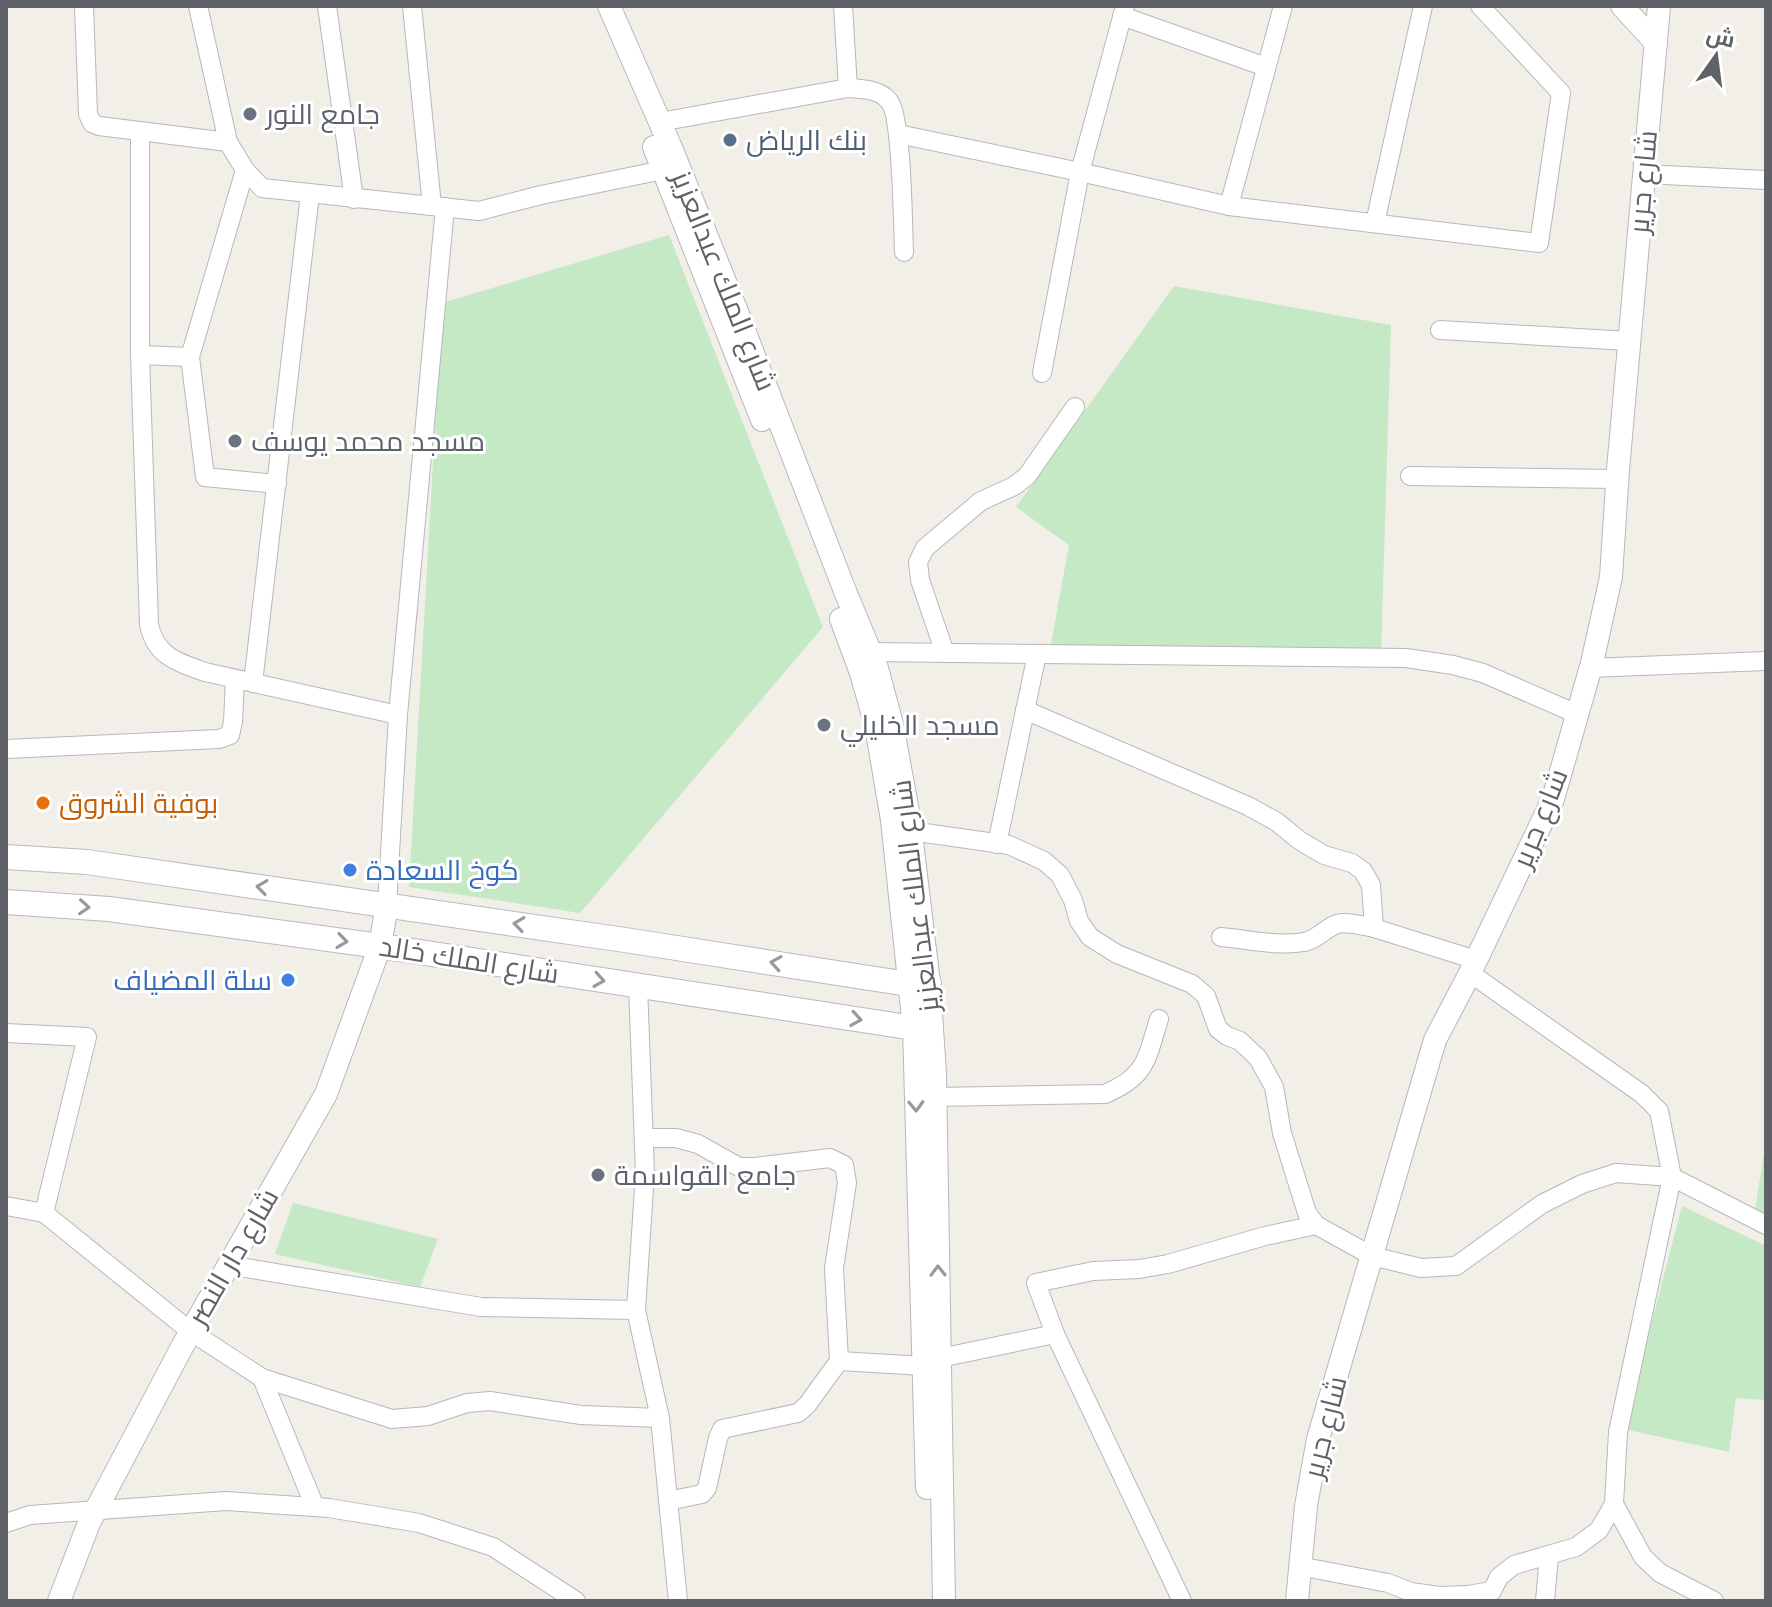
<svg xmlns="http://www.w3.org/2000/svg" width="1772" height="1607" viewBox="0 0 1772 1607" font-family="'DM Sans',Cairo,sans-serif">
  <rect width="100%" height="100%" fill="#f1efe8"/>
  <!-- green -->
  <g fill="#c5e8c5">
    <path d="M669 235 823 627 580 913 409 887 442 303Z"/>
    <path d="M1174 286 1391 325 1381 654 1049 655 1069 545 1016 507Z"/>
    <path d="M1766 1141V1221L1754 1216Z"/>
    <path d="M293 1203 438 1239 420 1287 275 1254Z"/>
    <path d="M1682 1206 1766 1246V1400L1736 1398 1729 1452 1624 1429Z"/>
  </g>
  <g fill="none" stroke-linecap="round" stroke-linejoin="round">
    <defs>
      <g id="minor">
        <path d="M84 6 88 114 92 123 99 126 228 142"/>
        <path d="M198 6 228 142 245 170 262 188 479 211 541 195 663 170"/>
        <path d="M327 6 354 199"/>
        <path d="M412 6 432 206"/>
        <path d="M843 6 848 88"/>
        <path d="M1122 16 1266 67"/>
        <path d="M660 122 848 88C862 89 880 89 889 101 902 115 903 227 904 252"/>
        <path d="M140 132V355L149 624C155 656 177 662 205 672L398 715"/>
        <path d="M898 134 1080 172 1229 206 1539 243 1561 93 1480 6"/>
        <path d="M245 170 190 357 205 477 277 484"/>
        <path d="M1644 174 1766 180"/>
        <path d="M1229 206 1283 6"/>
        <path d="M1375 223 1423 6"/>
        <path d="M1440 330 1629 341"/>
        <path d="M140 355 190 357"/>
        <path d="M1042 373 1080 172 1125 6"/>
        <path d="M1410 476 1617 479"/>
        <path d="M870 652 1406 658 1453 665 1483 673 1577 714"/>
        <path d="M945 653 920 580 918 562 925 548 981 501 1014 486 1027 476 1075 407"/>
        <path d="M1590 668 1766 661"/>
        <path d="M253 683 310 194"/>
        <path d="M1025 710 1248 806 1277 822 1299 840 1324 855 1352 863 1363 871 1371 885 1374 928 1476 960"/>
        <path d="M6 749 219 739 230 735 233 722 235 680"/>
        <path d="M911 831 1009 845 1044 861 1060 875 1073 900 1079 921 1090 937 1117 954 1192 984 1206 996 1218 1029 1227 1036 1240 1041 1258 1058 1274 1087 1282 1133 1307 1213 1316 1225 1372 1256 1421 1268 1456 1266 1542 1204 1582 1184 1616 1173 1672 1177 1766 1225"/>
        <path d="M997 844 1037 654"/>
        <path d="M387 905 398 715 445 207"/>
        <path d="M1221 937C1246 939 1279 947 1304 942 1317 940 1325 928 1337 924 1348 921 1363 926 1374 928"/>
        <path d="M638 986 645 1173 636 1310 660 1418 678 1601"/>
        <path d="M6 1033 87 1037 44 1213 6 1206"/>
        <path d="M935 1097 1105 1094C1147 1076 1146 1060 1159 1019"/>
        <path d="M644 1138H676L698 1144 739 1167H755L830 1158 844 1165 847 1183 834 1268 839 1361 924 1366"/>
        <path d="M44 1213 190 1331 262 1378 315 1507"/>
        <path d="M228 1265 481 1307 636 1310"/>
        <path d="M1055 1334 1036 1283 1093 1271 1139 1269 1168 1264 1265 1236 1316 1225"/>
        <path d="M940 1358 1055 1334 1182 1601"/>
        <path d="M262 1378 392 1419 428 1416 467 1403 490 1401 581 1415 660 1418"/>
        <path d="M668 1501 702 1494 707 1488 718 1438 722 1429 798 1413 807 1405 839 1361"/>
        <path d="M1614 1504 1643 1557 1660 1573 1714 1601"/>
        <path d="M6 1523 30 1515 226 1501 329 1508 419 1523 493 1547 576 1601"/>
        <path d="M1299 1566 1388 1583 1411 1592 1439 1596 1468 1595 1492 1591 1499 1577 1514 1565 1576 1547 1599 1530 1614 1504 1618 1432 1672 1177 1659 1111 1642 1094 1470 973"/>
        <path d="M1545 1601 1549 1556"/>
      </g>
      <g id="tertiary">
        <path d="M609 6 672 150 734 304 845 591 877 668 892 724 909 817 929 983 935 1074 944 1601"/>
        <path d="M1622 6 1656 43"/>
        <path d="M654 147 762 420"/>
        <path d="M841 619 861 673 876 726 892 820 914 1028 927 1488"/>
        <path d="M59 1601 89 1523 182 1347 326 1094 380 946 387 905"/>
        <path d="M1297 1601 1306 1506 1318 1439 1435 1040 1470 973 1553 799 1592 663 1611 577 1618 470 1659 6"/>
      </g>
      <g id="secondary">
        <path d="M6 857 87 862 625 940 908 984 929 983"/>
        <path d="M6 902 109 909 380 946 914 1028H931"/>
      </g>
    </defs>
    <!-- minor casing -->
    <use href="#minor" stroke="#b5b8bc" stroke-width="20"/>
    <!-- tertiary casing -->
    <use href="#tertiary" stroke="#b5b8bc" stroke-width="24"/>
    <!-- secondary casing -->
    <use href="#secondary" stroke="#b6babf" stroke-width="26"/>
    <!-- minor -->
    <use href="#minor" stroke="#fff" stroke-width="18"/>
    <!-- tertiary -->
    <use href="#tertiary" stroke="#fff" stroke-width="22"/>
    <!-- secondary -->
    <use href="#secondary" stroke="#fff" stroke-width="24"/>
  </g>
  <!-- one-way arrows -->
  <defs><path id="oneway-chevron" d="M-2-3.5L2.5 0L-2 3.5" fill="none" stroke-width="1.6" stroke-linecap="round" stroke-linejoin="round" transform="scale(2)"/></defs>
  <g stroke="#979a9d">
    <use href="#oneway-chevron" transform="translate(262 887) rotate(-172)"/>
    <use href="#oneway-chevron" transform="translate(84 907) rotate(4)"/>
    <use href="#oneway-chevron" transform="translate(519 924) rotate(-172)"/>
    <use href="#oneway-chevron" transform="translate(342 941) rotate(8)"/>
    <use href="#oneway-chevron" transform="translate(776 963) rotate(-171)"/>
    <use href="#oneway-chevron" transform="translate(599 980) rotate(9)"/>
    <use href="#oneway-chevron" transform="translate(856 1019) rotate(9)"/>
    <use href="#oneway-chevron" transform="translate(916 1106) rotate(88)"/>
    <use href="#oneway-chevron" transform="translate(938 1271) rotate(-91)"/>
  </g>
  <!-- markers -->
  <g fill="#6b7280" stroke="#fff" stroke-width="3">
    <circle cx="250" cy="114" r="8"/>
    <circle cx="235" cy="441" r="8"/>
    <circle cx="824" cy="725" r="8"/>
    <circle cx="598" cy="1175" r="8"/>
  </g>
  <circle fill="#5c6f8a" stroke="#fff" stroke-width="3" cx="730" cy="140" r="8"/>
  <circle fill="#e8710a" stroke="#fff" stroke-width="3" cx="43" cy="803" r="8"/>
  <g fill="#3f7fe0" stroke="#fff" stroke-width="3">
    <circle cx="350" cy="870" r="8"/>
    <circle cx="288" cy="980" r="8"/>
  </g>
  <g text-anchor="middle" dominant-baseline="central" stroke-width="6" stroke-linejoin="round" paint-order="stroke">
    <!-- worship labels -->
    <g font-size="28" fill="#5b616d" stroke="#fff" text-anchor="start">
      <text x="266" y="114">جامع النور</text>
      <text x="251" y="441">مسجد محمد يوسف</text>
      <text x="840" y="725">مسجد الخليلي</text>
      <text x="614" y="1175">جامع القواسمة</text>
    </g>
    <!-- service labels -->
    <g font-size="28" fill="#4e5e75" stroke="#fff" text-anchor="start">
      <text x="746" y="140">بنك الرياض</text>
    </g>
    <!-- street labels -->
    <g font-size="28" fill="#5f6368" stroke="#fff">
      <text transform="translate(1643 182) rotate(-85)">شارع جرير</text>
      <text transform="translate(724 281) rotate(68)">شارع الملك عبدالعزيز</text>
      <text transform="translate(1540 818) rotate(-68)">شارع جرير</text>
      <text transform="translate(915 896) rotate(-97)">شارع الملك عبدالعزيز</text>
      <text transform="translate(469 960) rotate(9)">شارع الملك خالد</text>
      <text transform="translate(233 1257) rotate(-60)">شارع دار النصر</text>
      <text transform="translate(1325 1427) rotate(-76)">شارع جرير</text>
    </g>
    <!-- food labels -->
    <g font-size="28" fill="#c56008" stroke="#fff" text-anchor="start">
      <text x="59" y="803">بوفية الشروق</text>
    </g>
    <!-- shop labels -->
    <g font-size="28" fill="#366cbe" stroke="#fff" text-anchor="start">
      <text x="366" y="870">كوخ السعادة</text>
      <text x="272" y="980" text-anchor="end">سلة المضياف</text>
    </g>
  </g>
  <!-- border -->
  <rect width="1772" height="1607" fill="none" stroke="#5f6368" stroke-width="16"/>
  <!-- north arrow -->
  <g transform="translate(1716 56) rotate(14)" stroke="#ffffff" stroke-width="6" paint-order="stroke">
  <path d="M0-6L14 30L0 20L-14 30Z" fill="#5f6368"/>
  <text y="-12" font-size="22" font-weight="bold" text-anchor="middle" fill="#5f6368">ش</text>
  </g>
</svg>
